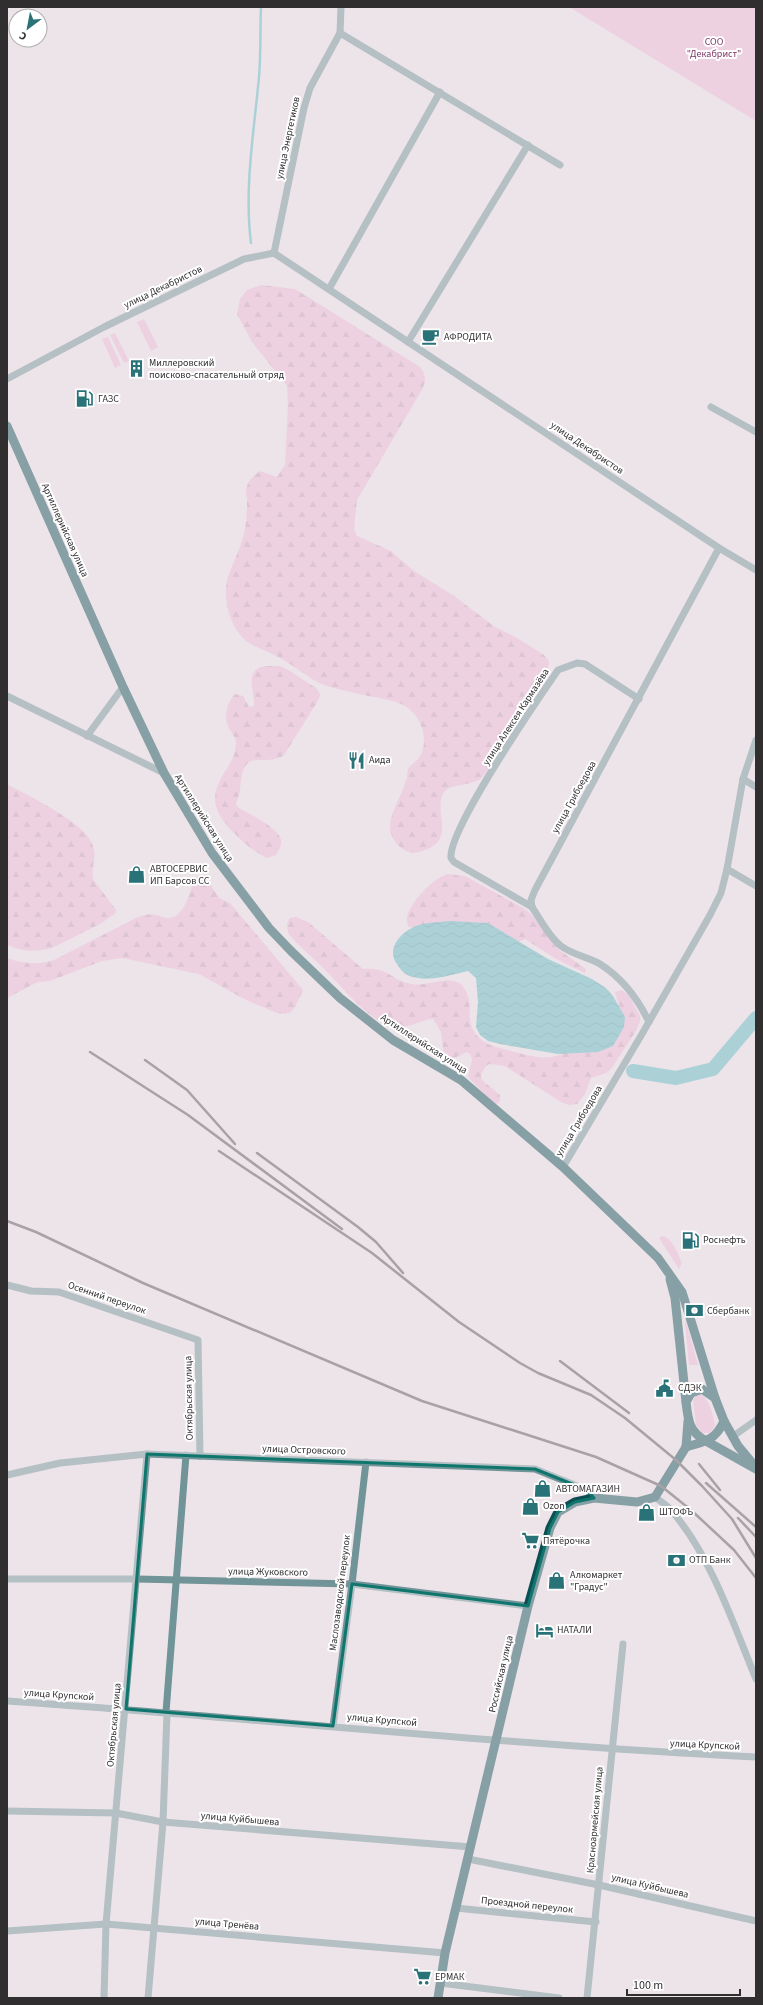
<svg xmlns="http://www.w3.org/2000/svg" width="763" height="2005" viewBox="0 0 763 2005" font-family="'Source Sans 3',sans-serif">
  <defs>
    <pattern id="forest-firs" width="22" height="20" patternUnits="userSpaceOnUse"><rect width="22" height="20" fill="#edbad8"/><path d="M5 1l3.5 6h-7zM16 11l3.5 6h-7z" fill="#cca0ba"/></pattern>
    <pattern id="water-waves" width="16" height="10" patternUnits="userSpaceOnUse"><rect width="16" height="10" fill="#5cbbc2"/><path d="M0 5q4-4 8 0t8 0" fill="none" stroke="#4d989e"/></pattern>
  </defs>
  <rect width="100%" height="100%" fill="#ece4e9"/>
  <!-- green -->
  <g fill="#edbad8">
    <path d="M569 7H756V121Z"/>
    <path d="M144 319 158 347 151 351 137 322Z"/>
    <path d="M115 333 129 361 124 363 110 335Z"/>
    <path d="M108 337 121 365 115 368 102 339Z"/>
    <path d="M662 1236C673 1238 678 1254 682 1263L679 1269 659 1238Z"/>
    <path d="M685 1322H686L698 1365H689Z"/>
    <path d="M700 1394C710 1399 713 1415 715 1426L710 1433H702L696 1425 693 1400 696 1395Z"/>
  </g>
  <!-- forest -->
  <g fill="url(#forest-firs)">
    <path d="M261 285 295 289 420 367C426 375 426 379 423 388L357 500 354 529 357 536 391 551 414 571 454 596 495 627 517 638 544 655 549 661C548 691 513 714 499 740 493 753 492 770 480 779 471 786 449 784 444 792 432 811 457 839 425 850 418 853 412 854 406 851 374 831 399 805 406 781 408 777 407 772 408 769 410 765 416 762 419 758 429 742 423 719 408 708 397 699 369 697 355 693 345 691 334 688 324 685 309 679 295 666 280 658 269 651 255 648 245 640 230 627 223 600 227 581 230 568 237 556 241 544 246 530 247 516 247 501 247 496 245 490 247 486 249 479 255 475 260 471L277 477 285 465 288 404 287 386 252 342 237 314 240 299 247 290Z"/>
    <path d="M265 666H280L290 671 316 688 320 694 319 699 284 755C277 760 269 760 260 760 241 759 242 775 240 789 240 795 237 799 236 805L239 808C249 814 279 828 281 840 282 846 278 851 276 855L267 858C254 852 243 842 233 832 212 810 209 796 226 770 232 761 236 753 236 741 235 737 231 732 229 728 223 717 227 703 235 694L243 696 249 707 254 706C255 690 243 670 265 666Z"/>
    <path d="M7 784C27 795 88 824 93 846 97 857 91 868 93 879L116 910V913L100 924 52 948C36 952 22 952 7 945Z"/>
    <path d="M448 874 465 876 523 908 531 914 559 950 586 969 585 973 556 959 525 939 512 945 409 927C408 924 406 921 407 918 409 903 434 877 448 874Z"/>
    <path d="M198 876 208 881 219 898 230 903 303 990 295 1007 291 1012 285 1014 277 1013 246 1000 199 974 122 958 102 961 50 981 38 982 7 998V958C24 964 37 965 54 960L138 917C145 915 150 913 157 915 161 916 164 918 169 918 184 917 191 892 193 880Z"/>
    <path d="M296 917 308 922 363 969C390 967 391 981 412 984 428 987 446 975 461 984 476 1002 465 1014 473 1030 479 1042 492 1046 503 1049 516 1052 537 1059 551 1057 578 1053 601 1031 622 1016L615 992 622 990 629 996 640 1016V1021L636 1031 611 1069 606 1073 591 1078 585 1094 577 1104 569 1105 561 1102 505 1066 489 1064 485 1067 481 1075 482 1080 500 1095V1100L498 1104 493 1103 468 1077 472 1060 470 1054 467 1052 450 1060 444 1057 441 1032 433 1019C419 1020 409 1029 395 1027 369 1023 343 987 325 970 313 957 299 947 288 933L287 923 290 918Z"/>
  </g>
  <!-- water -->
  <path fill="url(#water-waves)" d="M450 921 488 923 548 959 592 979 606 988 613 996 625 1017 624 1027 613 1046 598 1052 558 1054 500 1044 488 1041 480 1035 476 1027 478 1002 476 978 468 971C450 975 431 982 413 977 404 975 399 968 395 961 387 945 405 929 419 925 429 922 440 922 450 921Z"/>
  <g fill="none" stroke-linecap="round" stroke-linejoin="round">
    <!-- stream -->
    <path stroke="#5cbbc2" stroke-width="2.5" d="M251 243C244 188 254 132 259 77 261 54 260 30 261 7"/>
    <!-- river -->
    <path stroke="#5cbbc2" stroke-width="14" d="M633 1071 676 1078 713 1069 756 1018"/>
    <!-- minor -->
    <g stroke="#709497" stroke-width="7">
      <path d="M340 33 560 165"/>
      <path d="M274 253 304 108 310 88 340 33 341 7"/>
      <path d="M329 289 440 92"/>
      <path d="M408 342 528 145"/>
      <path d="M7 379 104 327 244 259 274 253 719 548 756 570"/>
      <path d="M711 407 756 432"/>
      <path d="M7 696 164 773"/>
      <path d="M87 736 123 687"/>
      <path d="M743 779 756 787"/>
      <path d="M727 869 756 886"/>
      <path d="M532 907 454 862 451 858C448 830 538 699 558 670L577 663 585 664 639 699"/>
      <path d="M649 1022C638 999 622 978 600 964 588 957 573 955 561 946 549 937 540 919 532 907L531 900 535 890 719 548"/>
      <path d="M563 1167 642 1034 710 915 721 893 727 869 743 779 756 740"/>
      <path d="M7 1285 31 1291 59 1292 198 1340 200 1456"/>
      <path d="M732 1437 756 1420"/>
      <path d="M7 1475 60 1463 147 1454 535 1469 587 1490 594 1498"/>
      <path d="M655 1497C660 1501 667 1505 671 1510 711 1556 733 1623 756 1679"/>
      <path d="M7 1579H137L352 1584 528 1606"/>
      <path d="M7 1701C257 1718 506 1745 756 1757"/>
      <path d="M166 1712 186 1455"/>
      <path d="M333 1726 352 1584 366 1462"/>
      <path d="M7 1811 116 1813 163 1822 471 1847"/>
      <path d="M468 1859 599 1885 756 1921"/>
      <path d="M456 1908 596 1922"/>
      <path d="M7 1931 106 1924 445 1953"/>
      <path d="M440 1983 559 1998"/>
      <path d="M104 1998 106 1924 147 1454"/>
      <path d="M148 1998 163 1822 167 1713"/>
      <path d="M587 1998 623 1644"/>
    </g>
    <!-- major -->
    <g stroke="#0c4e52" stroke-width="9">
      <path d="M7 426 123 687 164 773 212 853 269 928 291 951 340 998 393 1040 461 1080 563 1167 658 1258 682 1292 715 1398"/>
      <path d="M670 1279 675 1298 686 1402"/>
      <path d="M724 1421 738 1446 753 1464"/>
      <path d="M686 1447C705 1441 715 1441 724 1421L715 1398 702 1389 691 1393 686 1402C688 1420 689 1432 706 1441L756 1469"/>
      <path d="M686 1447 688 1421"/>
      <path d="M438 1998 445 1953 528 1606 550 1528 558 1512 575 1502 594 1498 637 1502 655 1497 686 1447"/>
    </g>
    <!-- rail -->
    <g stroke="#555154" stroke-width="2.5">
      <path d="M90 1052 188 1115 342 1229"/>
      <path d="M145 1060 187 1090 235 1144"/>
      <path d="M219 1151 372 1253 459 1322 520 1363 538 1373 591 1395 625 1418 676 1460 702 1486 732 1519 756 1558"/>
      <path d="M257 1153 358 1227 376 1242 403 1273"/>
      <path d="M7 1221 36 1232 143 1283 422 1401 596 1457 661 1486 691 1510 734 1550 756 1578"/>
      <path d="M560 1361 629 1413"/>
      <path d="M699 1464 720 1490"/>
      <path d="M706 1483 756 1527"/>
      <path d="M738 1518 756 1537"/>
    </g>
  </g>
  <!-- marked area -->
  <path d="M0 0H763V2005H0ZM147 1454 535 1469 587 1490 594 1498 575 1502 558 1512 550 1528 528 1606 352 1584 333 1726 126 1709Z" fill="#ece4e9" fill-opacity=".55" fill-rule="evenodd"/>
  <path fill="none" stroke="#0f766e" stroke-width="3" stroke-linejoin="round" d="M147 1454 535 1469 587 1490 594 1498 575 1502 558 1512 550 1528 528 1606 352 1584 333 1726 126 1709Z"/>
  <!-- icons -->
  <defs>
    <symbol id="cafe-bare" viewBox="-9 -9 18 18"><path d="M-5.5-4.5H6V0H3Q3 3.5 0 3.5H-2.5Q-5.5 3.5-5.5 0ZM3-3.2v2h1.7v-2ZM-6 4.5H4V6H-6Z" fill="#287278" stroke="#fff" stroke-width="2.5" paint-order="stroke"/></symbol>
    <symbol id="building-bare" viewBox="-9 -9 18 18"><path d="M-4-6H4V6H1V3H-1V6H-4ZM-2.5-4.3h1.7v1.8h-1.7ZM.8-4.3h1.7v1.8H.8ZM-2.5-1h1.7V.8h-1.7ZM.8-1h1.7V.8H.8Z" fill="#287278" stroke="#fff" stroke-width="2.5" paint-order="stroke"/></symbol>
    <symbol id="fuel-bare" viewBox="-9 -9 18 18"><path d="M-5.5-6h7V0h2V4h1.3V-2.5L3-4.5l.8-.8L6-3V5H2.5V1h-1V6h-7ZM-4.2-4.7v3.2H.2V-4.7Z" fill="#287278" stroke="#fff" stroke-width="2.5" paint-order="stroke"/></symbol>
    <symbol id="restaurant-bare" viewBox="-9 -9 18 18"><path d="M-5-6h1v4h1v-4h1v4h1v-4h1v5L-1.5 .5V6h-2V.5L-5-1ZM5-6V6H3V1.5H1.5Q1.5-4 5-6Z" fill="#287278" stroke="#fff" stroke-width="2.5" paint-order="stroke"/></symbol>
    <symbol id="shop-bare" viewBox="-9 -9 18 18"><path d="M-5-2.5h2.3a2.7 3.5 0 0 1 5.4 0H5L5.5 6h-11ZM-1.5-2.5h3a1.5 2.3 0 0 0-3 0Z" fill="#287278" stroke="#fff" stroke-width="2.5" paint-order="stroke"/></symbol>
    <symbol id="bank-bare" viewBox="-9 -9 18 18"><path d="M-6-4H6V4H-6ZM0-2.3a2.3 2.3 0 1 0 0 4.6a2.3 2.3 0 1 0 0-4.6Z" fill="#287278" stroke="#fff" stroke-width="2.5" paint-order="stroke"/></symbol>
    <symbol id="civic-bare" viewBox="-9 -9 18 18"><path d="M-.6-6.5H3V-4.5H.6V-3L4-1V1h2V6H-6V1h2V-1L-.6-3ZM-1.2 2.5V6h2.4V2.5Z" fill="#287278" stroke="#fff" stroke-width="2.5" paint-order="stroke"/></symbol>
    <symbol id="supermarket-bare" viewBox="-9 -9 18 18"><path d="M-6-5.5h2.5l.6 2H6L4.5 2H-2.5L-4.4-4H-6ZM-1.5 3.2a1.3 1.3 0 1 0 .1 0ZM3 3.2a1.3 1.3 0 1 0 .1 0Z" fill="#287278" stroke="#fff" stroke-width="2.5" paint-order="stroke"/></symbol>
    <symbol id="hotel-bare" viewBox="-9 -9 18 18"><path d="M-6-4.5h1.5V1H6V5H4.5V3h-9V5H-6ZM-4 0a1.8 1.8 0 1 1 3.6 0ZM.5 0V-2.5h3Q6-2.5 6 0Z" fill="#287278" stroke="#fff" stroke-width="2.5" paint-order="stroke"/></symbol>
  </defs>
  <g fill-rule="evenodd">
    <use href="#cafe-bare" x="418" y="324" width="25" height="25"/>
    <use href="#building-bare" x="124" y="356" width="25" height="25"/>
    <use href="#fuel-bare" x="72" y="386" width="25" height="25"/>
    <use href="#restaurant-bare" x="344" y="748" width="25" height="25"/>
    <use href="#shop-bare" x="124" y="862" width="25" height="25"/>
    <use href="#fuel-bare" x="678" y="1228" width="25" height="25"/>
    <use href="#bank-bare" x="682" y="1298" width="25" height="25"/>
    <use href="#civic-bare" x="652" y="1376" width="25" height="25"/>
    <use href="#shop-bare" x="530" y="1476" width="25" height="25"/>
    <use href="#shop-bare" x="518" y="1494" width="25" height="25"/>
    <use href="#shop-bare" x="634" y="1500" width="25" height="25"/>
    <use href="#supermarket-bare" x="518" y="1528" width="25" height="25"/>
    <use href="#bank-bare" x="664" y="1548" width="25" height="25"/>
    <use href="#shop-bare" x="544" y="1568" width="25" height="25"/>
    <use href="#hotel-bare" x="532" y="1618" width="25" height="25"/>
    <use href="#supermarket-bare" x="410" y="1964" width="25" height="25"/>
  </g>
  <g text-anchor="middle" dominant-baseline="central" stroke-width="4" stroke-linejoin="round" paint-order="stroke">
    <!-- park labels -->
    <g font-size="10" fill="#7e3365" stroke="#fff">
      <text x="714" y="42">СОО<tspan x="714" dy="12">"Декабрист"</tspan></text>
    </g>
    <!-- street labels -->
    <g font-size="10" fill="#312e30" stroke="#fff">
      <text transform="translate(288 138) rotate(-78)">улица Энергетиков</text>
      <text transform="translate(163 287) rotate(-26)">улица Декабристов</text>
      <text transform="translate(587 448) rotate(34)">улица Декабристов</text>
      <text transform="translate(65 530) rotate(66)">Артиллерийская улица</text>
      <text transform="translate(516 717) rotate(-57)">улица Алексея Кармазёва</text>
      <text transform="translate(574 797) rotate(-61)">улица Грибоедова</text>
      <text transform="translate(204 818) rotate(58)">Артиллерийская улица</text>
      <text transform="translate(424 1044) rotate(33)">Артиллерийская улица</text>
      <text transform="translate(579 1121) rotate(-59)">улица Грибоедова</text>
      <text transform="translate(107 1298) rotate(19)">Осенний переулок</text>
      <text transform="translate(189 1398) rotate(-91)">Октябрьская улица</text>
      <text transform="translate(304 1450) rotate(2)">улица Островского</text>
      <text transform="translate(268 1572) rotate(1)">улица Жуковского</text>
      <text transform="translate(340 1593) rotate(-83)">Маслозаводской переулок</text>
      <text transform="translate(501 1674) rotate(-77)">Российская улица</text>
      <text transform="translate(59 1695) rotate(4)">улица Крупской</text>
      <text transform="translate(382 1720) rotate(5)">улица Крупской</text>
      <text transform="translate(114 1725) rotate(-85)">Октябрьская улица</text>
      <text transform="translate(705 1745) rotate(3)">улица Крупской</text>
      <text transform="translate(240 1819) rotate(5)">улица Куйбышева</text>
      <text transform="translate(595 1820) rotate(-85)">Красноармейская улица</text>
      <text transform="translate(650 1886) rotate(13)">улица Куйбышева</text>
      <text transform="translate(527 1905) rotate(6)">Проездной переулок</text>
      <text transform="translate(227 1924) rotate(5)">улица Тренёва</text>
    </g>
    <!-- poi labels -->
    <g font-size="10" fill="#312e30" stroke="#fff" text-anchor="start">
      <text x="444" y="337">АФРОДИТА</text>
      <text x="149" y="363">Миллеровский<tspan x="149" dy="12">поисково-спасательный отряд</tspan></text>
      <text x="98" y="399">ГАЗС</text>
      <text x="369" y="760">Аида</text>
      <text x="150" y="869">АВТОСЕРВИС<tspan x="150" dy="12">ИП Барсов СС</tspan></text>
      <text x="703" y="1240">Роснефть</text>
      <text x="707" y="1311">Сбербанк</text>
      <text x="678" y="1388">СДЭК</text>
      <text x="556" y="1489">АВТОМАГАЗИН</text>
      <text x="543" y="1506">Ozon</text>
      <text x="659" y="1512">ШТОФЪ</text>
      <text x="543" y="1541">Пятёрочка</text>
      <text x="689" y="1560">ОТП Банк</text>
      <text x="570" y="1575">Алкомаркет<tspan x="570" dy="12">"Градус"</tspan></text>
      <text x="557" y="1630">НАТАЛИ</text>
      <text x="435" y="1977">ЕРМАК</text>
    </g>
  </g>
  <!-- border -->
  <rect width="763" height="2005" fill="none" stroke="#312e30" stroke-width="16"/>
  <!-- north arrow -->
  <g transform="translate(28 28) rotate(212)"><circle r="19" fill="#ffffff" stroke="#adabac"/>
  <path d="M0-3L7 15L0 10L-7 15Z" fill="#287278"/>
  <text y="-6" font-size="11" font-weight="bold" text-anchor="middle" fill="#312e30">С</text>
  </g>
  <!-- scale -->
  <path d="M627 1989v6h113v-6" fill="none" stroke="#312e30" stroke-width="2"/>
  <text x="633" y="1989" font-size="12" fill="#312e30" stroke="#ffffff" stroke-width="3" paint-order="stroke">100 m</text>
</svg>
